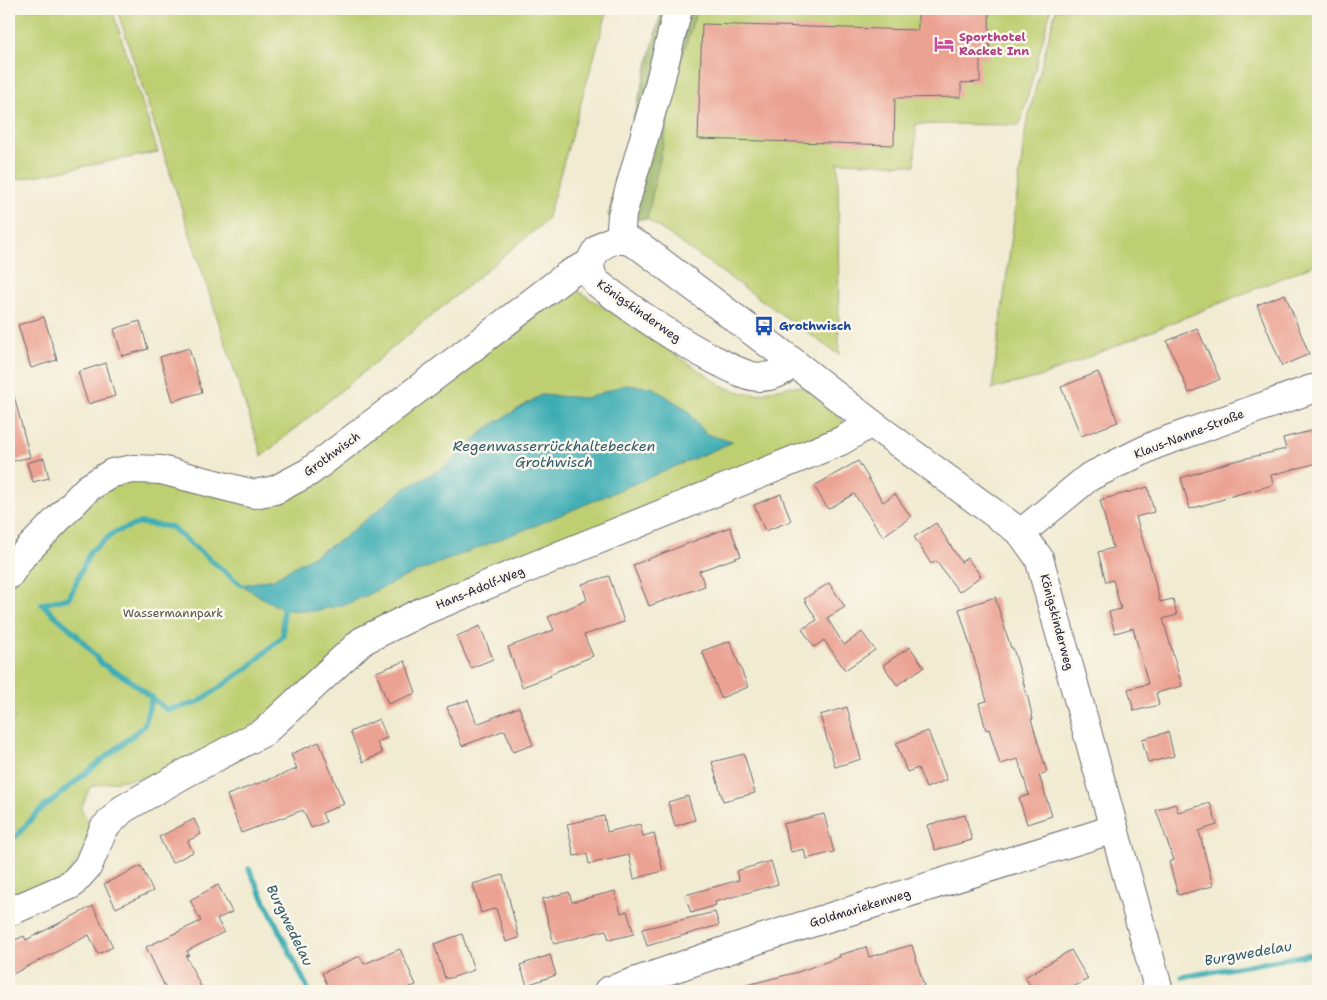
<svg xmlns="http://www.w3.org/2000/svg" width="1327" height="1000" viewBox="0 0 1327 1000" font-family="'Shantell Sans',sans-serif">
  <rect width="100%" height="100%" fill="#fbf7ec"/>
  <filter id="ink" filterUnits="userSpaceOnUse"><feTurbulence type="fractalNoise" baseFrequency=".02" numOctaves="2"/><feDisplacementMap in="SourceGraphic" scale="10" xChannelSelector="R" yChannelSelector="G"/><feConvolveMatrix kernelMatrix="1 2 1 2 8 2 1 2 1" color-interpolation-filters="sRGB"/></filter>
  <filter id="wash" filterUnits="userSpaceOnUse"><feTurbulence type="fractalNoise" baseFrequency=".0096" numOctaves="4" result="noise"/><feDisplacementMap in="SourceGraphic" scale="20" xChannelSelector="R" yChannelSelector="G"/><feGaussianBlur stdDeviation="1.12" result="paint"/><feColorMatrix in="noise" values="0 0 0 0 0 0 0 0 0 0 0 0 0 0 0 0 0 1.4 0 .05"/><feComposite in="paint" operator="in"/></filter>
  <g filter="url(#wash)">
    <rect width="100%" height="100%" fill="#f1ebd2"/>
    <!-- green -->
    <g fill="#becf72" stroke="#707856">
      <path d="M9 9H112L158 152 9 181Z"/>
      <path d="M117 9H608L547 220 262 456Z"/>
      <path d="M697 9H1051L1020 125 916 124 915 165 838 162 839 355 647 219 681 60Z"/>
      <path d="M1056 9H1318V263L1040 377 992 389 1026 126Z"/>
      <path d="M568 284 726 388 744 393 757 394 791 386 804 387 840 415 845 426 362 635 258 726 155 776 111 782 90 787 81 809 95 831 67 878 9 901V727L14 718 9 703V587L80 508 117 484 151 476 259 494Z"/>
    </g>
    <!-- forest -->
    <path fill="#96b264" stroke="#5c6a50" d="M662 9H697L681 60 647 219 623 220 608 216Z"/>
    <!-- water -->
    <path fill="#3cadb4" stroke="#2f6878" d="M623 385 652 387 686 409 706 434 733 442 544 522 409 575 350 603 315 611 283 610 241 585 273 579 342 539 404 489 445 467 488 427 541 395 588 398Z"/>
    <g fill="none" stroke-linecap="round" stroke-linejoin="round">
      <!-- stream -->
      <g stroke="#3cadb4" stroke-width="5.5">
        <path d="M42 604 76 634 102 664 128 679 167 710 197 703 249 667 283 636V610"/>
        <path d="M42 604 69 598 90 552 115 532 140 523 171 527 241 585"/>
        <path d="M9 844 38 812 144 726 152 697"/>
        <path d="M249 869 309 991"/>
        <path d="M1182 977 1318 953"/>
      </g>
    </g>
    <g id="blocks">
      <!-- building -->
      <g fill="#eba292">
        <path d="M918 9H989L990 58H980V82L961 83V97L895 98 894 145 698 139 702 24 918 30Z"/>
        <path d="M1285 294 1309 354 1282 366 1257 305Z"/>
        <path d="M44 317 57 360 31 368 18 325Z"/>
        <path d="M140 321 148 349 122 356 114 329Z"/>
        <path d="M1197 328 1220 379 1189 393 1167 341Z"/>
        <path d="M189 348 202 392 173 401 160 357Z"/>
        <path d="M106 363 115 396 88 404 78 372Z"/>
        <path d="M1098 372 1118 422 1081 436 1061 387Z"/>
        <path d="M9 396H14L30 457 9 462Z"/>
        <path d="M1318 429V463L1271 475 1273 485 1224 498V499L1190 509 1181 478 1230 462 1286 449 1283 438Z"/>
        <path d="M44 458 49 478 33 482 27 463Z"/>
        <path d="M858 461 883 502 895 494 911 517 883 536 854 494 828 509 814 486Z"/>
        <path d="M1148 487 1154 512 1136 517 1147 555H1148L1160 602 1173 599 1177 615 1163 619 1182 686 1156 693 1159 705 1134 711 1128 689 1148 684 1133 628 1115 633 1109 612 1121 609 1113 580 1106 582 1098 552 1113 548 1100 500Z"/>
        <path d="M781 494 791 521 765 531 754 505Z"/>
        <path d="M936 523 961 562 967 558 981 576 959 592 936 561 931 564 914 537Z"/>
        <path d="M730 527 741 556 699 571 705 586 649 606 633 565Z"/>
        <path d="M609 576 624 622 584 635 593 656 550 674 551 676 522 687 508 647 554 630 548 617 587 600 582 584Z"/>
        <path d="M829 583 845 607 827 618 844 645 862 632 875 650 845 670 824 640 814 647 802 629 817 620 804 599Z"/>
        <path d="M995 597 1011 648H1013L1028 698 1033 719H1031L1047 772 1039 775 1052 816 1027 824 1019 798 1029 795 1018 759 1000 764 989 729 986 730 979 703 987 701 959 609Z"/>
        <path d="M480 626 493 659 471 668 457 636Z"/>
        <path d="M730 641 748 687 721 698 702 651Z"/>
        <path d="M910 647 924 667 897 685 883 665Z"/>
        <path d="M405 661 416 693 388 704 376 672Z"/>
        <path d="M468 700 477 724 519 707 533 745 513 752 505 730 462 746 447 707Z"/>
        <path d="M847 707 861 759 835 767 820 715Z"/>
        <path d="M379 719 387 738 377 742 382 753 363 762 350 732Z"/>
        <path d="M928 731 947 780 926 788 918 768 907 772 896 743Z"/>
        <path d="M1168 732 1174 756 1148 763 1142 739Z"/>
        <path d="M319 742 344 804 322 813 326 822 311 828 303 810 241 833 227 795 297 769 291 754Z"/>
        <path d="M744 754 755 793 723 801 712 762Z"/>
        <path d="M688 796 695 820 675 826 668 802Z"/>
        <path d="M1210 803 1217 825 1199 831 1213 886 1178 895 1169 862 1174 860 1156 810 1175 804 1178 812Z"/>
        <path d="M824 814 834 852 806 859 804 849 791 852 783 824Z"/>
        <path d="M965 815 972 840 935 850 927 825Z"/>
        <path d="M604 816 607 832 640 824 643 836 654 833 663 871 634 879 629 855 589 864 587 854 574 856 567 824Z"/>
        <path d="M194 819 201 834 188 841 193 852 172 863 159 837Z"/>
        <path d="M771 861 778 884 715 902 716 905 691 913 685 895 739 880 736 871Z"/>
        <path d="M141 866 153 891 116 908 104 884Z"/>
        <path d="M503 875 519 938 506 942 496 908 481 913 473 884Z"/>
        <path d="M218 885 232 912 217 919 224 932 187 951 189 955 186 956 203 991H167L146 947 201 921 190 900Z"/>
        <path d="M615 891 621 913 627 911 634 934 609 940 606 930 554 944 542 899 569 892 572 902Z"/>
        <path d="M93 906 113 947 98 954 89 935 9 976V943L24 936 26 940Z"/>
        <path d="M715 912 719 925 647 946 642 929Z"/>
        <path d="M462 934 474 970 451 978H445L434 944Z"/>
        <path d="M912 945 924 986 906 991H743V986L798 972 840 957 839 955 866 947 869 957Z"/>
        <path d="M400 949 416 985 401 991H330L322 973 360 956 364 964Z"/>
        <path d="M1071 950 1088 979 1066 991H1033L1025 977Z"/>
        <path d="M550 955 556 975 527 985 520 965Z"/>
      </g>
    </g>
  </g>
  <g filter="url(#ink)">
    <use href="#blocks" fill-opacity="0" stroke="#6a6870" stroke-width="1"/>
    <g fill="none" stroke-linecap="round" stroke-linejoin="round">
      <defs>
        <g id="minor">
          <path d="M620 240 622 215 658 89 678 9"/>
          <path d="M793 362C784 372 773 377 759 377 746 376 735 370 723 364 678 342 637 313 597 283 578 261 603 236 626 240 632 242 636 245 641 247L793 362 871 423 1021 533 1039 558 1159 991"/>
          <path d="M1021 533 1089 477 1157 444 1312 389H1318"/>
          <path d="M9 575 22 556 88 488 112 473 134 469 161 470 254 494 275 490 309 472 569 274 589 264"/>
          <path d="M9 912 71 885 88 866 104 828 123 809 186 773 264 732 362 641 423 611 841 441 871 423"/>
          <path d="M608 991 763 938 1114 829"/>
        </g>
      </defs>
      <!-- minor casing -->
      <use href="#minor" stroke="#6a6870" stroke-width="30"/>
      <!-- minor -->
      <use href="#minor" stroke="#fff" stroke-width="28"/>
    </g>
  </g>
  <!-- icons -->
  <defs>
    <symbol id="hotel-bare" viewBox="-9 -9 18 18"><path d="M-6-4.5h1.5V1H6V5H4.5V3h-9V5H-6ZM-4 0a1.8 1.8 0 1 1 3.6 0ZM.5 0V-2.5h3Q6-2.5 6 0Z" fill="#d1479c" stroke="#fbf7ec" stroke-width="2.5" paint-order="stroke"/></symbol>
    <symbol id="bus-bare" viewBox="-9 -9 18 18"><path d="M-5-6H5V4H4V6H2V4H-2V6H-4V4H-5ZM-3.5-4V0h7V-4ZM-3.5 1.2v1.5H-2V1.2ZM2 1.2v1.5H3.5V1.2Z" fill="#1a4fb4" stroke="#fbf7ec" stroke-width="2.5" paint-order="stroke"/></symbol>
  </defs>
  <g fill-rule="evenodd">
    <use href="#hotel-bare" x="930" y="30" width="28" height="28"/>
    <use href="#bus-bare" x="750" y="312" width="28" height="28"/>
  </g>
  <g text-anchor="middle" dominant-baseline="central" stroke-width="5" stroke-linejoin="round" paint-order="stroke">
    <!-- hotel labels -->
    <g font-size="12" font-weight="bold" fill="#b23c85" stroke="#fbf7ec" text-anchor="start">
      <text x="959" y="37">Sporthotel<tspan x="959" dy="14">Racket Inn</tspan></text>
    </g>
    <!-- street labels -->
    <g font-size="12" fill="#22223b" stroke="#fbf7ec">
      <text transform="translate(639 311) rotate(35)">Königskinderweg</text>
      <text transform="translate(1189 434) rotate(-21)">Klaus-Nanne-Straße</text>
      <text transform="translate(332 454) rotate(-36)">Grothwisch</text>
      <text transform="translate(480 588) rotate(-22)">Hans-Adolf-Weg</text>
      <text transform="translate(1057 622) rotate(75)">Königskinderweg</text>
      <text transform="translate(860 908) rotate(-17)">Goldmariekenweg</text>
    </g>
    <!-- transit labels -->
    <g font-size="12" font-weight="bold" fill="#164399" stroke="#fbf7ec" text-anchor="start">
      <text x="779" y="326">Grothwisch</text>
    </g>
    <!-- park labels -->
    <g font-size="12" fill="#51564c" stroke="#fbf7ec">
      <text x="173" y="613">Wassermannpark</text>
    </g>
    <!-- water labels -->
    <g font-size="14" font-style="italic" fill="#2c5a6b" stroke="#fbf7ec">
      <text x="554" y="446">Regenwasserrückhaltebecken<tspan x="554" dy="16">Grothwisch</tspan></text>
      <text transform="translate(290 925) rotate(64)">Burgwedelau</text>
      <text transform="translate(1248 953) rotate(-10)">Burgwedelau</text>
    </g>
  </g>
  <!-- margin -->
  <rect width="1327" height="1000" fill="none" stroke="#fbf7ec" stroke-width="30"/>
</svg>
